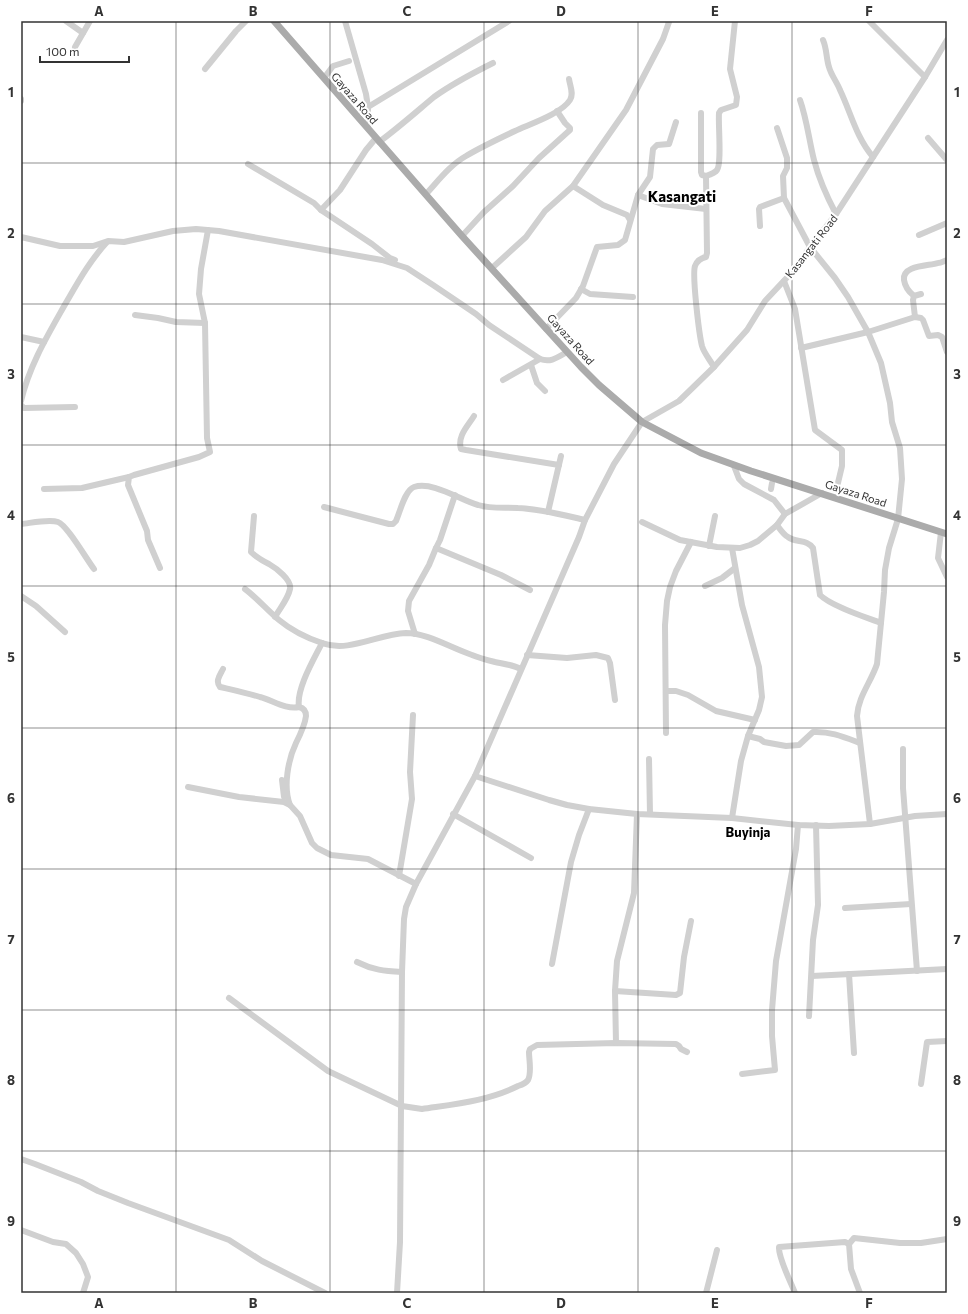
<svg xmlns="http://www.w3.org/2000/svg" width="968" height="1314" viewBox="0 0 968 1314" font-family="Commissioner,sans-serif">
  <rect width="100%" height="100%" fill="#fff"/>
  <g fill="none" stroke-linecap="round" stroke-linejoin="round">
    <!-- minor -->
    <g stroke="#d0d0d0" stroke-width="6">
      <path d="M66 21 83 33"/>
      <path d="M345 21 366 94 368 107V128"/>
      <path d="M869 21 925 77"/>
      <path d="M823 40C827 49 826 58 829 67 831 75 837 82 840 90 851 113 856 137 873 157"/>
      <path d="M75 47 90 21"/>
      <path d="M205 69 236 31 246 21"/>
      <path d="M324 78 333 66 349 61"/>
      <path d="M21 99V101"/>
      <path d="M800 100C807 120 809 140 814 160 819 179 827 197 836 214"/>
      <path d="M368 107 509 21"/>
      <path d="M701 113V172L702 175 706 176"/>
      <path d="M777 128 787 158V168L783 176 784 198 810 247 835 278 848 297 868 332 881 363 890 403 892 422 900 448 902 479 898 519 889 548 885 570 884 592 877 664C871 682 858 697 857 716L870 824"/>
      <path d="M928 138 947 160"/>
      <path d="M379 142C398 128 416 112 434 97 452 84 473 73 493 63"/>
      <path d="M248 164 314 203 321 210 372 244 390 258 395 260"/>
      <path d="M706 176 707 253 706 257C701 258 697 261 695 266 692 275 699 334 702 346 704 353 710 360 714 367"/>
      <path d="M706 176C709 175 715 173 717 170 722 163 718 123 719 113L721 110 736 105 737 97 730 69 735 21"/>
      <path d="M573 186 603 205 627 215 630 220"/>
      <path d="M426 194C438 181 450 165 466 156 481 147 498 139 515 131 530 124 561 114 570 100 574 94 570 86 569 79"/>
      <path d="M638 195 662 204 706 209"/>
      <path d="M321 210 340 190 366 150 376 138"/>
      <path d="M760 226 759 209 760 207 784 198"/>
      <path d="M919 235 947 223"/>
      <path d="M462 236 484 212 513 186 539 158 570 130V128L565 123 557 111"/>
      <path d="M21 237 60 246H93L108 241 124 242 173 231 196 229 219 231 382 260 407 268 433 285 476 314 489 325 540 359C551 363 558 357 567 352"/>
      <path d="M492 268 526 237 545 211 573 186 626 110 663 39 669 22 668 21"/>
      <path d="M784 281 795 309 815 430 842 450V466L837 487"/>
      <path d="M581 289 590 294 633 297"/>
      <path d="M914 296C909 292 905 287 904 280 902 265 929 266 938 263 941 263 944 261 947 260"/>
      <path d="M135 315 158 318 176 322 205 323"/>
      <path d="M915 317 913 300 914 296 921 294"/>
      <path d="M546 329 576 298 583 286 597 247 618 245 625 240 638 195 650 177 653 149 657 145 669 144 676 122"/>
      <path d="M21 337 44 342"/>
      <path d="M801 348 868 332 915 317 921 318 923 320 929 336 938 335 942 337 947 352"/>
      <path d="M531 365 537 383 545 391"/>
      <path d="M503 380 540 359"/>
      <path d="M21 401C29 367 46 338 63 308 77 284 88 263 107 242"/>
      <path d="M21 405 24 408 75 407"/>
      <path d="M474 416C468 426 457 436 461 449L466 450 559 465"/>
      <path d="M734 466 739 479 744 484 774 500 785 514"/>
      <path d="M44 489 82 488 129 477"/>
      <path d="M771 489 772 483"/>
      <path d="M324 507 389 524H393L396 521C400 512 405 490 414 487 433 481 460 500 478 505 491 509 505 507 518 508 541 509 563 515 585 520"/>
      <path d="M548 512 561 456"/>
      <path d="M254 516 251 552C256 557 263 561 269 564 276 568 292 580 290 589 288 599 280 608 275 617"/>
      <path d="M642 522 680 540 717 547 740 548 750 545 758 541 777 525 785 514 822 493"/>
      <path d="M21 524C31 523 49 519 58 522 67 525 87 560 94 569"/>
      <path d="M777 525C780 529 783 534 788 537 796 543 807 539 813 548L820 595C831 606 865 617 881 623"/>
      <path d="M941 532 938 558 947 577"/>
      <path d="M709 546 715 516"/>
      <path d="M436 548 501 575 530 590"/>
      <path d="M160 568 148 540 147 531 128 485 129 477 134 475 199 457 210 452 207 438 205 323 199 294 201 269 208 230"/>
      <path d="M705 586 722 578 735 568"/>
      <path d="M245 589C257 598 267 610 279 620 291 630 307 638 322 643 349 653 378 634 406 633 427 633 451 648 472 655 479 658 487 660 495 662 505 664 513 665 521 669"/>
      <path d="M21 596 36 606 65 632"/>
      <path d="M415 634 408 611 409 601 429 565 436 548 440 540 455 495"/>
      <path d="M527 655 567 658 596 655 608 658 610 663 615 700"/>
      <path d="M223 669C220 675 215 681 220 687 233 690 247 693 260 697 272 700 286 710 299 707"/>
      <path d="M666 691H676L688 695 716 711 755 720"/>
      <path d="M666 733 665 625 667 601 670 587 676 571 691 542"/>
      <path d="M748 736 760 739 764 742 786 746 799 745 813 732C830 731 844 737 860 743"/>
      <path d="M903 749V788L917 971"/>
      <path d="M649 759 650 814"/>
      <path d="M475 776 549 800 567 805 589 809 637 814 732 818 798 825 829 826 870 824 915 816 947 814"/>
      <path d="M282 780 284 797"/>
      <path d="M188 787 239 797 284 802 290 805 300 816 312 843 317 848 331 855 368 859 416 884"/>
      <path d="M290 805C283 787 288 760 296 743 300 735 305 725 306 716 306 711 303 708 299 707 296 689 314 659 322 643"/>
      <path d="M453 814 531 858"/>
      <path d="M732 818 741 761 748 736 759 710 762 697 759 667 742 605 732 548"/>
      <path d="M399 876 412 799 410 772 413 715"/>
      <path d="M845 908 911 904"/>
      <path d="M357 962C373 970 384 971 402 972"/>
      <path d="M552 964 571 862 579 835 589 809"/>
      <path d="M849 974 854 1053"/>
      <path d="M812 976 947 969"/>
      <path d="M615 991 676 995 680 993 684 957 691 921"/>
      <path d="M229 998 328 1071 402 1106 422 1109C455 1104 488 1101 518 1086 521 1085 526 1083 528 1080 532 1073 529 1060 529 1052L530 1049 537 1045 616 1043 676 1044 679 1046 681 1049 687 1052"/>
      <path d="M809 1016 813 940 818 905 816 825"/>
      <path d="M616 1043 615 991 617 961 634 893 637 814"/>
      <path d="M742 1074 775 1070 772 1036V1010L776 961 796 849 798 825"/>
      <path d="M921 1084 927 1042 947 1041"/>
      <path d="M21 1159 35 1164 81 1182 98 1191 128 1203 229 1240 262 1261 325 1293"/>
      <path d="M21 1230 53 1242 66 1244 76 1253 83 1264 88 1277 83 1293"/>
      <path d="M849 1244 854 1238 900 1243H921L947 1239"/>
      <path d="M397 1293 400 1242 402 972 404 919 406 907 416 884 475 776 579 537 585 520 614 464 642 422 679 401 714 367 747 330 765 301 794 270 810 247 836 214 925 77 947 40"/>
      <path d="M706 1293 717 1250"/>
      <path d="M795 1293C791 1282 778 1258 779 1247L845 1242 849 1244 851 1269 860 1293"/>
    </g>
    <!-- major -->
    <path stroke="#ababab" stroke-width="7" d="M274 21 462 236 581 367 599 385 642 422 701 453 751 471 947 534"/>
  </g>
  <!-- grid -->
  <path fill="none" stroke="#333" stroke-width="1" stroke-opacity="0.55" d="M176 21V1293M330 21V1293M484 21V1293M638 21V1293M792 21V1293M21 163H947M21 304H947M21 445H947M21 586H947M21 728H947M21 869H947M21 1010H947M21 1151H947"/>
  <g text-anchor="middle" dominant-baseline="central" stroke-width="4" stroke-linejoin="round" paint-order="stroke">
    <!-- street labels -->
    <g font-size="11" fill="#333" stroke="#fff">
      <text transform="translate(355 98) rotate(49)">Gayaza Road</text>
      <text transform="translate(811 246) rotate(-52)">Kasangati Road</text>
      <text transform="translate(571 339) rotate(48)">Gayaza Road</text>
      <text transform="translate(856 493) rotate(18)">Gayaza Road</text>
    </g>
    <!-- quarter labels -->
    <g font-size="13" font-weight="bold" fill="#000" stroke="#fff">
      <text x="748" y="832">Buyinja</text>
    </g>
    <!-- district labels -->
    <g font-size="15" font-weight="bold" fill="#000" stroke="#fff">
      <text x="682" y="196">Kasangati</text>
    </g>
  </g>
  <!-- border -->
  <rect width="968" height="1314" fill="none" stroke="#ffffff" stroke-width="44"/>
  <!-- scale -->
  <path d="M40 56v6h89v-6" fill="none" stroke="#333333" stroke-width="2"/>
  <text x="46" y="56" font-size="12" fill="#333333" stroke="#ffffff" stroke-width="3" paint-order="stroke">100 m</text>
  <rect x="22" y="22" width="924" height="1270" fill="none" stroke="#333" stroke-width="1.5"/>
  <g font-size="13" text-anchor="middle" font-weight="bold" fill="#333">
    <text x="99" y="16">A</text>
    <text x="253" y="16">B</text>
    <text x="407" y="16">C</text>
    <text x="561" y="16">D</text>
    <text x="715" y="16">E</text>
    <text x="869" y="16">F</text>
    <text x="11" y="97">1</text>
    <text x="957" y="97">1</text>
    <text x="11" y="238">2</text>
    <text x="957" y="238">2</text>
    <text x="11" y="379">3</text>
    <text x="957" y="379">3</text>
    <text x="11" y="520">4</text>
    <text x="957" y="520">4</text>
    <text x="11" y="662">5</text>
    <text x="957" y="662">5</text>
    <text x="11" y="803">6</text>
    <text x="957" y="803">6</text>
    <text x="11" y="944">7</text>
    <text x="957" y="944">7</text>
    <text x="11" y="1085">8</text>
    <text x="957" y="1085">8</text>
    <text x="11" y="1226">9</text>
    <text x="957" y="1226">9</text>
    <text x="99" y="1308">A</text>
    <text x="253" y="1308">B</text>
    <text x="407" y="1308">C</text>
    <text x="561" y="1308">D</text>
    <text x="715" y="1308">E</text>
    <text x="869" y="1308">F</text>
  </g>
</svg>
